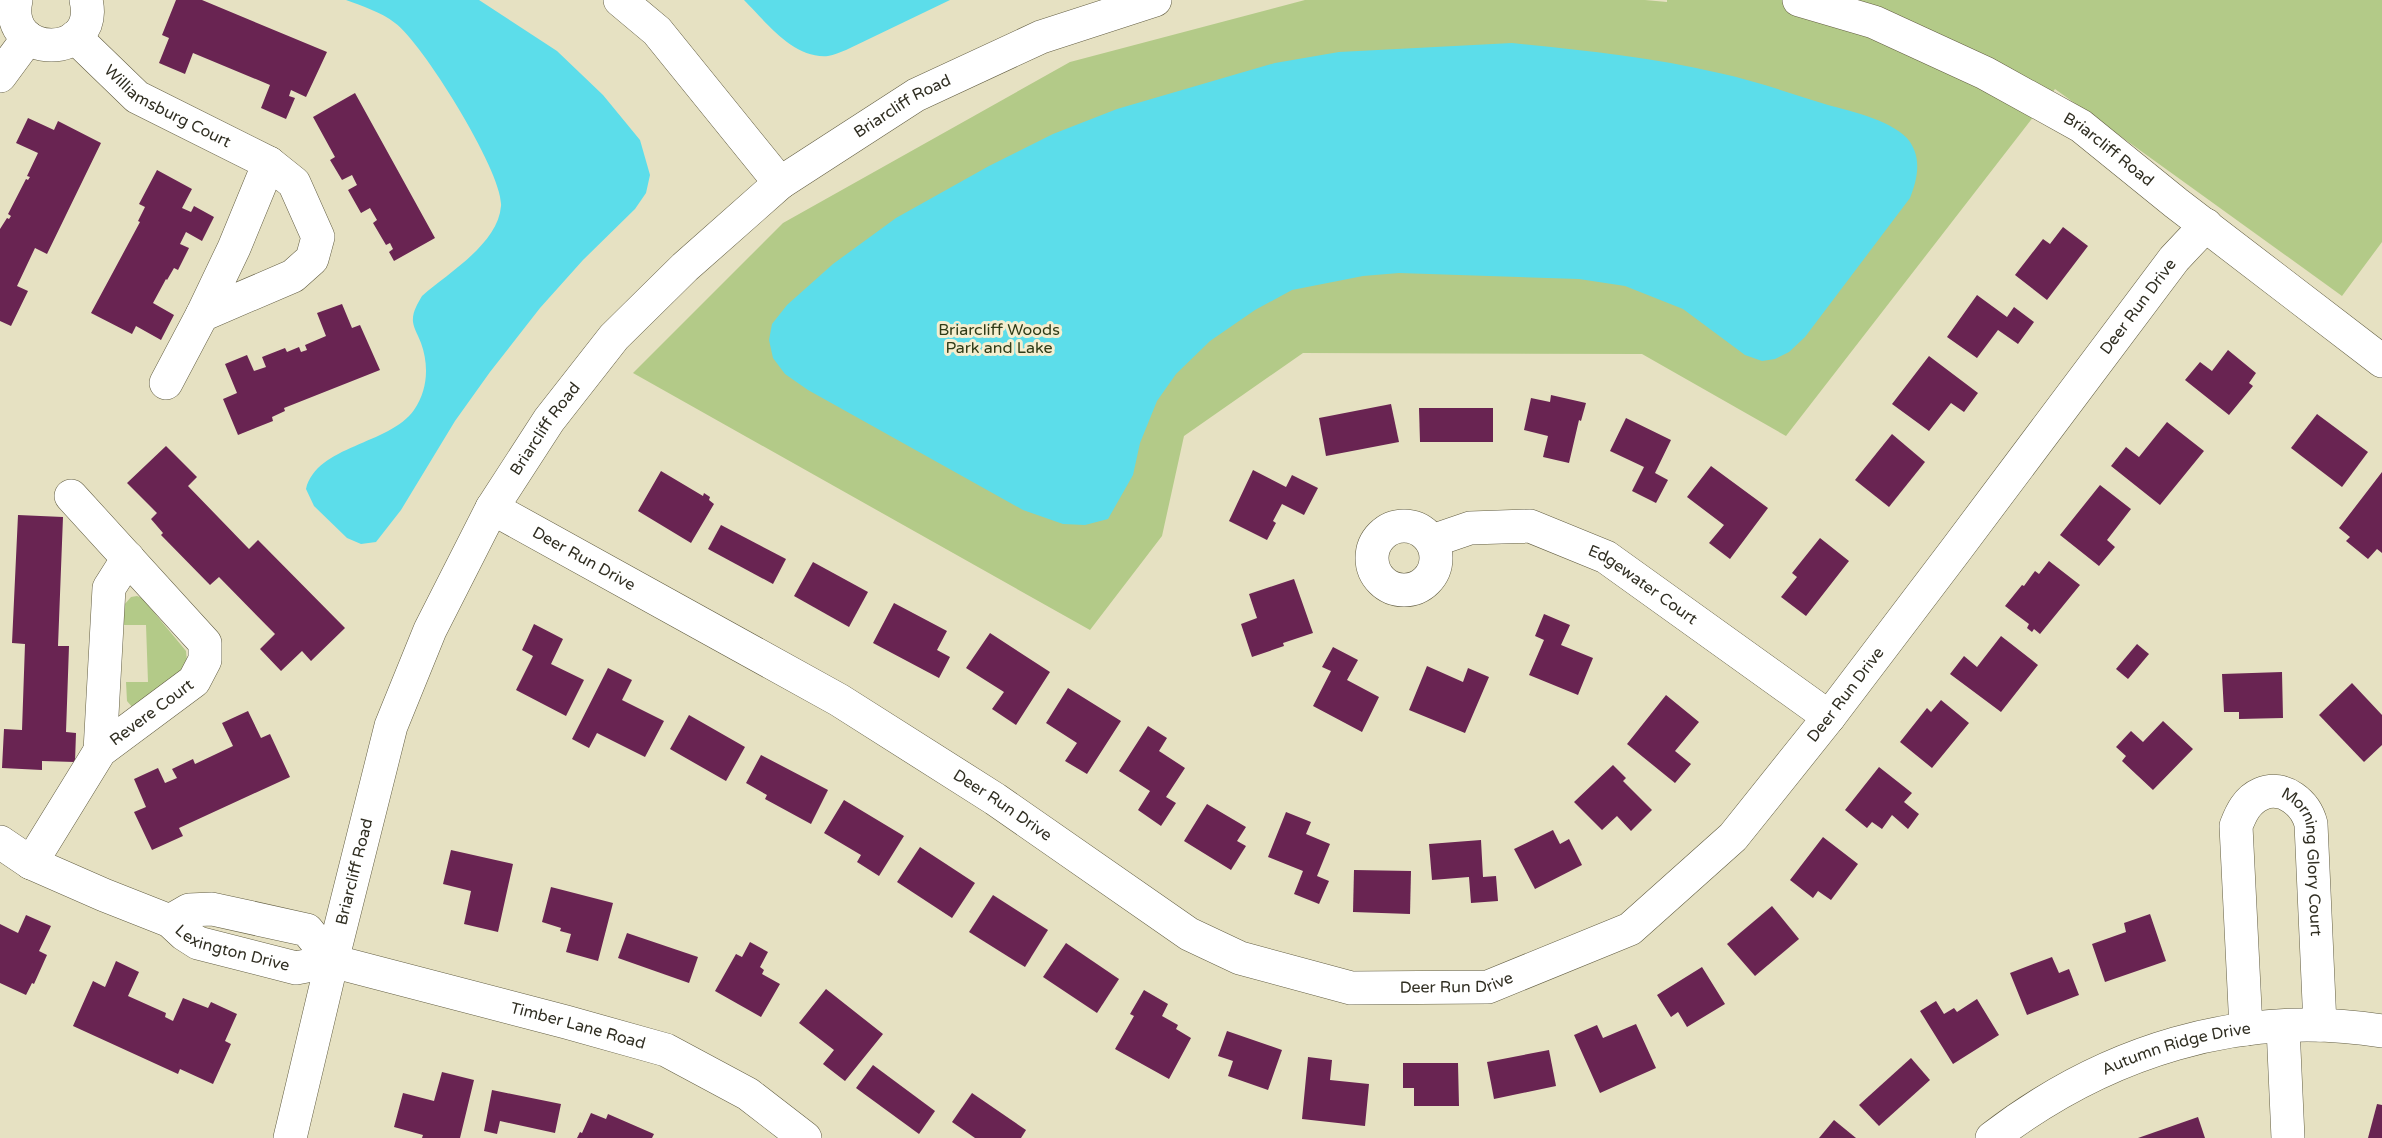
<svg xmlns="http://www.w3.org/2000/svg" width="2382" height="1138" viewBox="0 0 2382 1138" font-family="'Varela Round',sans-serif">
  <rect width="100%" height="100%" fill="#e6e1c2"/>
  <!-- green -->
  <g fill="#b3ca88">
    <path d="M1305 0H1645L1667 2V0H2382V242L2342 296 2055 89 1786 436 1642 354 1303 353 1184 436 1162 536 1090 630 633 373 783 223 1070 62Z"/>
    <path d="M137 596 142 598 186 651 187 662 184 674 133 708 127 701 126 682H148L146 625H124V605L131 597Z"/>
  </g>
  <!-- water -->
  <g fill="#5cddea">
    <path d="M346 0H479L557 51 603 95 640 140 650 175 646 193 635 209 583 260 540 308 490 372 455 421 401 510 376 542 361 544 347 538 314 506 306 489C317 445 389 445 414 410 428 390 429 365 421 343 419 337 414 329 413 322 412 312 418 303 422 296 448 273 498 244 501 206 504 174 422 42 395 23 381 12 362 6 346 0Z"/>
    <path d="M744 0H950L846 50C840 52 834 55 828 56 793 59 766 22 744 0Z"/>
    <path d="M1512 43C1582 50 1651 57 1719 73 1756 81 1792 94 1828 105 1851 111 1897 122 1910 142 1922 160 1917 180 1910 198L1805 337 1789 352 1775 359 1762 361 1745 355 1683 309 1625 286 1579 279 1399 273 1363 276 1292 290 1255 310 1210 341 1176 374 1157 401 1140 443 1133 475 1108 519 1085 525 1063 524 1023 510 808 390 785 374 773 358 769 340 772 324 787 305 833 264 896 218 989 166 1053 134 1117 109 1275 63 1339 52Z"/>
  </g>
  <!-- building -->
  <g fill="#692452">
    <path d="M176 0H202L327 52 306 97 291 90 289 96 295 98 286 119 261 108 270 85 193 53 185 74 159 63 169 38 162 35Z"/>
    <path d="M355 93 435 238 394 261 389 252 393 249 390 243 386 245 373 223 377 220 370 208 361 213 348 190 357 185 352 175 342 180 330 160 335 157 313 117Z"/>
    <path d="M28 118 54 130 58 121 101 143 47 254 35 248 17 286 28 291 11 326 0 321V229L7 218 9 219 11 216 8 214 26 179 28 180 30 177 27 176 38 153 16 143Z"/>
    <path d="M157 170 192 189 182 208 191 212 194 206 214 217 202 241 186 232 180 244 189 248 178 270 174 268 167 280 166 279 153 303 174 315 161 340 136 326 132 334 91 313 140 222 138 221 145 207 139 204Z"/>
    <path d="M2063 227 2088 246 2047 300 2015 275 2043 239 2050 244Z"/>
    <path d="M1977 295 2007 317 2014 307 2034 322 2018 344 1998 330 1977 358 1947 337Z"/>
    <path d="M342 304 352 328 360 325 380 370 284 408 285 411 272 417 273 421 238 435 223 399 237 393 225 364 247 355 254 371 266 367 262 357 285 348 287 352 299 347 301 352 307 350 305 345 326 336 317 313Z"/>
    <path d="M2228 350 2256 373 2249 383 2253 386 2229 415 2185 380 2200 362 2212 371Z"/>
    <path d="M1929 356 1978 393 1964 412 1951 403 1929 431 1892 404Z"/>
    <path d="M1551 395 1586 403 1581 421 1579 420 1569 463 1543 457 1548 436 1524 430 1531 398 1550 402Z"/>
    <path d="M1391 404 1399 442 1326 456 1319 418Z"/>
    <path d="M1419 408H1493V442H1420Z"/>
    <path d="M2317 414 2368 452 2342 487 2291 448Z"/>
    <path d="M1626 418 1671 440 1655 473 1668 480 1656 503 1632 491 1644 467 1610 451Z"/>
    <path d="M2167 422 2204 451 2160 505 2111 466 2126 447 2139 457Z"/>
    <path d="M1892 434 1925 462 1889 507 1855 480Z"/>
    <path d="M166 446 197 477 188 486 249 549 258 540 345 628 311 661 302 651 281 671 260 649 275 634 219 577 210 585 161 535 163 533 151 519 157 513 127 483Z"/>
    <path d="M1711 466 1768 508 1730 559 1709 543 1724 525 1687 497Z"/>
    <path d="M1253 470 1286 487 1292 475 1318 488 1304 515 1282 504 1273 521 1276 523 1267 540 1229 521Z"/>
    <path d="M661 471 703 496 704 493 710 497 709 500 714 504 691 543 638 511Z"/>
    <path d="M2382 472V553L2377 549 2368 559 2346 541 2350 537 2339 528Z"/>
    <path d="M2100 485 2131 509 2107 540 2115 547 2099 566 2060 535Z"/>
    <path d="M18 515 63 517 58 646H69L66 732 76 733 75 762 42 761V770L2 768 4 729 22 730 25 644 12 643Z"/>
    <path d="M721 525 786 559 773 584 708 549Z"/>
    <path d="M1820 538 1849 561 1806 616 1781 597 1797 577 1792 573Z"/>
    <path d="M2049 561 2080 585 2040 634 2034 629 2032 632 2027 628 2029 624 2005 606 2022 585 2024 586 2035 571 2039 574Z"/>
    <path d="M813 562 868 592 849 627 794 596Z"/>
    <path d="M1294 579 1313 633 1283 643 1284 646 1252 657 1241 624 1257 618 1249 594Z"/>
    <path d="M894 603 947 631 937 650 950 657 939 678 873 643Z"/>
    <path d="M1544 614 1570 625 1561 645 1593 658 1578 695 1529 675 1544 640 1535 636Z"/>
    <path d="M534 624 563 639 551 664 584 680 566 716 516 690 533 656 522 650Z"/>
    <path d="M990 633 1050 672 1016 725 992 709 1004 692 966 668Z"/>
    <path d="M2001 636 2038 665 2001 712 1950 674 1964 656 1977 667Z"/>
    <path d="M2137 644 2149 654 2128 679 2116 669Z"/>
    <path d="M1333 647 1358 660 1347 680 1379 697 1362 732 1313 706 1331 671 1322 667Z"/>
    <path d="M1427 666 1463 682 1468 668 1489 677 1465 733 1409 710Z"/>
    <path d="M608 668 632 680 622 700 664 721 645 757 597 733 589 748 572 739Z"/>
    <path d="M2282 672 2283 718 2239 719V712H2224L2222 674Z"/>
    <path d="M2352 683 2382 715V745L2364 762 2319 715Z"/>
    <path d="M1068 688 1121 721 1087 774 1065 761 1077 743 1046 723Z"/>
    <path d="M1666 695 1699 722 1675 751 1691 764 1675 783 1627 744Z"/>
    <path d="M1941 700 1969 723 1932 768 1900 742 1927 708 1931 712Z"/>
    <path d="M248 711 261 738 270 734 290 777 179 828 183 836 152 850 134 812 146 807 134 779 158 768 165 783 177 778 172 769 193 759 195 764 233 746 222 723Z"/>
    <path d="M689 715 745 747 726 781 670 749Z"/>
    <path d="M2163 721 2193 749 2153 790 2122 761 2126 756 2116 747 2131 731 2143 742Z"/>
    <path d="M1148 726 1167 738 1159 751 1185 768 1166 797 1176 803 1161 826 1138 810 1150 791 1119 771Z"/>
    <path d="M761 755 828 790 811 824 765 799 767 795 746 783Z"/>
    <path d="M1613 765 1626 778 1623 781 1652 810 1631 831 1617 816 1602 830 1574 802Z"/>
    <path d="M1879 767 1912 793 1904 802 1919 814 1908 829 1892 815 1882 829 1872 822 1867 828 1845 810Z"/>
    <path d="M844 800 904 836 879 876 857 862 861 855 824 833Z"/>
    <path d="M1207 804 1246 827 1237 841 1246 846 1231 870 1184 841Z"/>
    <path d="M1286 812 1311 822 1306 834 1330 844 1317 876 1329 881 1319 904 1294 894 1303 871 1268 857Z"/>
    <path d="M1553 830 1560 844 1569 839 1582 865 1535 889 1514 849Z"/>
    <path d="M1823 837 1858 864 1831 900 1818 891 1813 898 1790 880Z"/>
    <path d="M1481 840 1483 877 1496 876 1498 901 1471 903 1469 877 1432 880 1429 844Z"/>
    <path d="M920 847 975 883 952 918 897 882Z"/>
    <path d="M451 850 513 864 498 932 464 924 471 891 443 884Z"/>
    <path d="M1354 870 1411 871 1410 914 1353 912Z"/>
    <path d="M551 887 613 903 598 961 566 952 571 934 560 931 561 928 542 922Z"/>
    <path d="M993 895 1048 930 1025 967 969 932Z"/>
    <path d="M1772 906 1799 939 1755 976 1727 944Z"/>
    <path d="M2150 914 2166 961 2105 982 2092 944 2126 932 2124 923Z"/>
    <path d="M26 915 51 926 39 951 47 955 34 984 32 983 26 995 0 983V924L18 933Z"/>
    <path d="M627 933 698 957 689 983 618 958Z"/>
    <path d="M750 942 768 952 760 967 764 970 762 974 780 984 761 1017 715 991 736 954 742 957Z"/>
    <path d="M1066 943 1119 979 1097 1013 1043 977Z"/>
    <path d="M2052 957 2059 973 2069 969 2079 995 2027 1015 2010 973Z"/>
    <path d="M116 961 139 972 128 996 166 1013 165 1017 173 1021 183 998 208 1008 211 1002 237 1014 225 1041 231 1044 213 1084 180 1069 178 1074 73 1026 93 981 105 987Z"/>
    <path d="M1702 967 1725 1004 1687 1027 1678 1012 1671 1017 1657 995Z"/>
    <path d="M826 989 883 1034 845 1081 823 1064 834 1050 799 1023Z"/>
    <path d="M1144 990 1168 1004 1162 1016 1178 1025 1176 1029 1191 1038 1169 1079 1115 1049 1134 1016 1130 1014Z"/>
    <path d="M1977 999 1999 1035 1953 1064 1920 1011 1936 1001 1944 1014 1954 1008 1957 1012Z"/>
    <path d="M1636 1024 1656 1068 1600 1093 1574 1035 1597 1025 1603 1038Z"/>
    <path d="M1227 1031 1282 1050 1268 1090 1228 1076 1233 1061 1218 1056Z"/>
    <path d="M1549 1050 1556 1086 1494 1099 1487 1062Z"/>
    <path d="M1308 1057 1332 1060 1330 1080 1369 1084 1365 1126 1302 1119Z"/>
    <path d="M1911 1058 1930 1080 1879 1126 1859 1105Z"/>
    <path d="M1403 1063H1458L1459 1106H1414V1088H1403Z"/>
    <path d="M873 1065 935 1111 919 1134 856 1088Z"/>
    <path d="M442 1072 474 1080 460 1138H422L423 1135 394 1127 403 1093 434 1101Z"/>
    <path d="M492 1090 561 1104 555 1133 500 1121 497 1134 484 1131Z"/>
    <path d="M972 1093 1026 1130 1021 1138H975L952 1122Z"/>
    <path d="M2377 1104 2382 1105V1138H2368Z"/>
    <path d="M591 1113 606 1119 608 1114 654 1134 652 1138H577L580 1132 582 1133Z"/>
    <path d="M2198 1117 2205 1138H2138Z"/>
    <path d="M1834 1120 1856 1138H1819Z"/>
  </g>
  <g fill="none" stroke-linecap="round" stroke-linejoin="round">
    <defs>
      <g id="minor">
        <path d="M16 0C3 60 100 60 86 0"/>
        <path d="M620 0 657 31 780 183"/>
        <path id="s1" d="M1799 0 1874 22 1985 73 2081 126 2176 203 2382 361"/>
        <path id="s2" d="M75 37 137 97 269 163"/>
        <path d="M0 76 28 38"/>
        <path d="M269 163 294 183 318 237 312 259 293 276 202 315 234 248Z"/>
        <path d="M166 383 202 315"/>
        <path id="s3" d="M492 508 839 700 995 799 1189 934 1240 958 1351 988 1488 987 1630 929 1733 837 1829 717 1955 551 2174 259 2206 225"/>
        <circle cx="1404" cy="558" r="32"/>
        <path id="s4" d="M1432 541 1470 528 1530 526 1606 557 1829 717"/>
        <path d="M100 751 109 588 128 558"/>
        <path id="s5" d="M0 842 31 863 104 895 170 921 184 934 198 943 296 968 332 961 566 1022 666 1050 748 1094 805 1138"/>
        <path id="s6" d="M31 863 100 751 194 681 205 660V643L71 496"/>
        <path d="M170 921 189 910 212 909 307 930 332 961"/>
        <path d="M2283 1027 2288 1138"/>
        <path id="s7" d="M2246 1029 2236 826C2241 813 2247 800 2261 794 2284 784 2306 804 2311 824L2320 1025"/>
        <path id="s8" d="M290 1138 332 961 391 726 430 630 492 508 549 420 614 337 685 267 780 183 916 95 1041 37 1155 0"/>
        <path id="s9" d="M1992 1138C2104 1052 2240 1008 2382 1031"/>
      </g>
    </defs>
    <!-- minor casing -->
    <use href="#minor" stroke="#635e43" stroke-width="34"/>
    <!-- minor -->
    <use href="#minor" stroke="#fff" stroke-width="33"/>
  </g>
  <g text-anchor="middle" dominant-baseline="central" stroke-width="6" stroke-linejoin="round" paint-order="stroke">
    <!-- street labels -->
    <g font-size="16" fill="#302e22" stroke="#f4eecf">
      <text stroke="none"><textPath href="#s2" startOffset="117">Williamsburg Court</textPath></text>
      <text stroke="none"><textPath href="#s8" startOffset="1246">Briarcliff Road</textPath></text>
      <text stroke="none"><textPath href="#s1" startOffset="346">Briarcliff Road</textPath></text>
      <text stroke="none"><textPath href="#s3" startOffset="2085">Deer Run Drive</textPath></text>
      <text stroke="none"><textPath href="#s8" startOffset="760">Briarcliff Road</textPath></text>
      <text stroke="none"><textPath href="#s3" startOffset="105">Deer Run Drive</textPath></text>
      <text stroke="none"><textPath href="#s4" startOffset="228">Edgewater Court</textPath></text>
      <text stroke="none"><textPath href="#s3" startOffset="1599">Deer Run Drive</textPath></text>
      <text stroke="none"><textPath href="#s6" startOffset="196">Revere Court</textPath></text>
      <text stroke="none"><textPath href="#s3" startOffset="591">Deer Run Drive</textPath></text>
      <text stroke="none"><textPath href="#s7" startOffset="345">Morning Glory Court</textPath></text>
      <text stroke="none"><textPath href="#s8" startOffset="274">Briarcliff Road</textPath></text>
      <text stroke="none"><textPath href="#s5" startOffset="258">Lexington Drive</textPath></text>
      <text stroke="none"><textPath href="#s3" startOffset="1095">Deer Run Drive</textPath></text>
      <text stroke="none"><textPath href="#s5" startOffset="616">Timber Lane Road</textPath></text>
      <text stroke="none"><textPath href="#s9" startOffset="207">Autumn Ridge Drive</textPath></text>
    </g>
    <!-- park labels -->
    <g font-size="16" fill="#2f3b17" stroke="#f4eecf">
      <text x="999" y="330">Briarcliff Woods<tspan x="999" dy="18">Park and Lake</tspan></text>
    </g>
  </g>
</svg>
